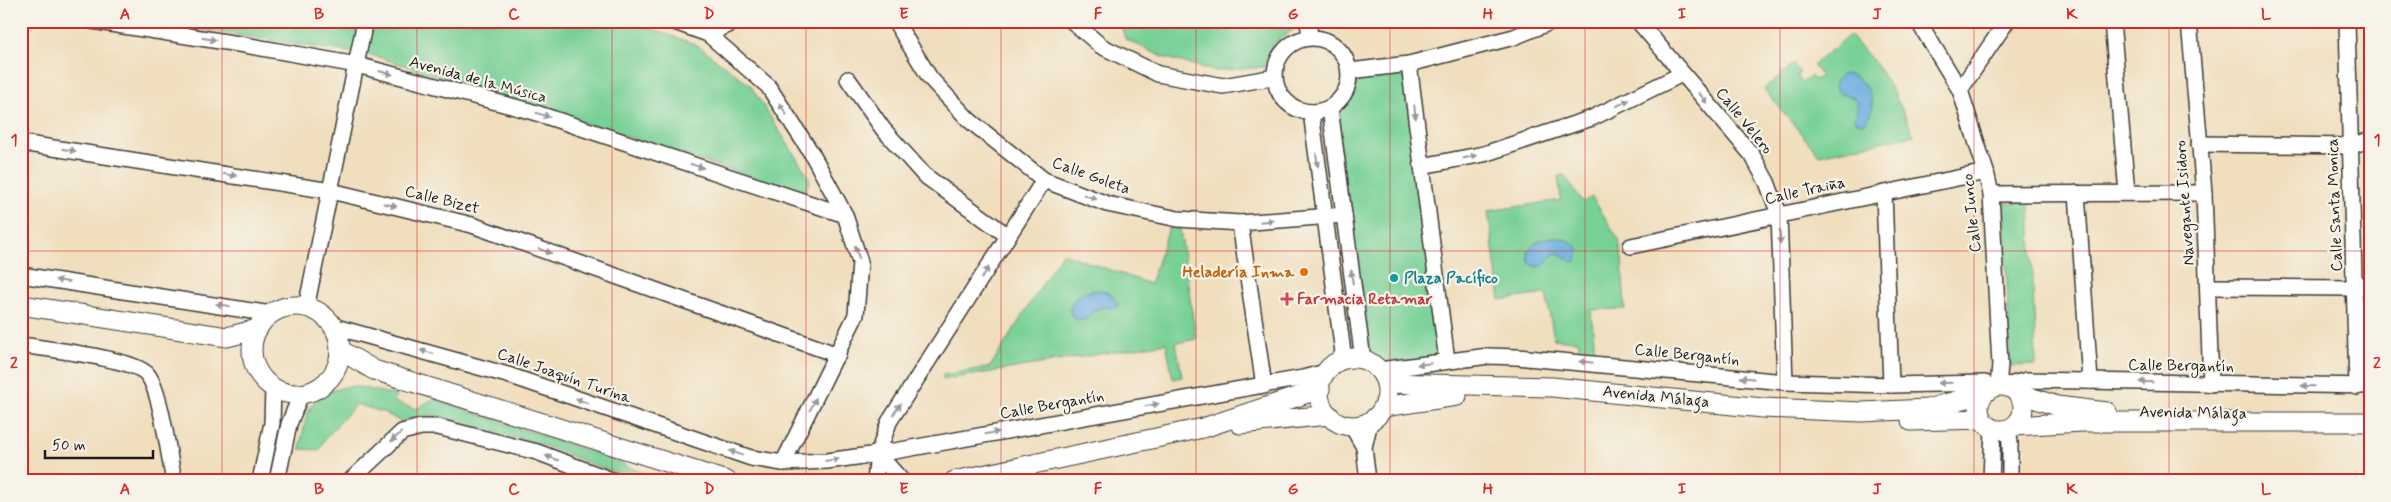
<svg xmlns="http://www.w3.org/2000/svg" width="2391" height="502" viewBox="0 0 2391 502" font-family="Mynerve,sans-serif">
  <rect width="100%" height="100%" fill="#f7f3e8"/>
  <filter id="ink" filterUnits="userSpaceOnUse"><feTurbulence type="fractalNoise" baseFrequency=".02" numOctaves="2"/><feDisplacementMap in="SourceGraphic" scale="10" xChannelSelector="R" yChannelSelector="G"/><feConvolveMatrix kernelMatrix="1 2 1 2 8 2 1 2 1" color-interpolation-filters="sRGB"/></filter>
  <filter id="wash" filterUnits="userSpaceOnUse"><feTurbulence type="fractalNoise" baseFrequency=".0096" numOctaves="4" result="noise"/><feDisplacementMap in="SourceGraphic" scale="20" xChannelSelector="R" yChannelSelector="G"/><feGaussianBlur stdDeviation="1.12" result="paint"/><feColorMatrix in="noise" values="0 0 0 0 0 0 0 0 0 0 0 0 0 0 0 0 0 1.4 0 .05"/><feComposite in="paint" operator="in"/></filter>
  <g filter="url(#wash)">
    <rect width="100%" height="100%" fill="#f0debd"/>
    <!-- green -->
    <g fill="#77d096" stroke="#4a7659">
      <path d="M145 21H630L697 45 750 85 810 179 805 194 375 56Z"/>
      <path d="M1120 21H1296L1297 27 1274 43 1264 67 1215 71 1163 57 1125 39Z"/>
      <path d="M1850 35 1876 64 1895 95 1914 135 1819 155 1764 89 1793 64 1800 72 1797 76 1802 83 1811 76 1815 80 1821 76 1813 65Z"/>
      <path d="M1406 69 1443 358 1380 366 1367 357 1335 110 1348 94 1354 75Z"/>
      <path d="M1564 175 1583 202 1592 197 1619 240 1622 259 1625 309 1591 310 1595 353 1579 351V341L1554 339 1546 294 1500 300 1488 211 1561 200 1558 176Z"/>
      <path d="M2030 202 2036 365 2010 366 2004 203Z"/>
      <path d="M1169 228 1180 229 1196 339 1176 343 1182 377 1173 379 1166 343 943 380V375L990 367 1062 253 1150 284Z"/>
      <path d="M354 386 396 395 394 402 416 409 433 399 606 457 661 481H636L545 446 433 415 410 418 401 422 385 413 356 404 325 439 319 450 300 449C307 408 308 392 354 386Z"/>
    </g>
    <!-- water -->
    <g fill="#6caee0" stroke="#44657e">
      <path d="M1845 74C1866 76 1883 108 1864 123L1857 122 1855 118C1862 93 1854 101 1836 91L1835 82 1840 76Z"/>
      <path d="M1554 237C1565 239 1573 241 1579 250L1576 261 1572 262C1558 252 1556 248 1544 265L1537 267 1529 263 1528 252C1535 241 1542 239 1554 237Z"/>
      <path d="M1098 290C1114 293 1110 295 1118 304L1115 309C1089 300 1091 327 1076 319 1062 311 1076 295 1086 292 1090 291 1094 291 1098 290Z"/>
    </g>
  </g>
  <g filter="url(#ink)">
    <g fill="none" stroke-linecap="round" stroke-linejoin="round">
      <defs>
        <g id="minor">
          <path d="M92 21 245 45 357 65 530 111 845 215"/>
          <path d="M672 21 708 34 768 86 812 154 845 215 860 262 856 315 783 463"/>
          <path d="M895 21 930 78 969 120 1044 180 1107 204 1178 219 1240 223 1344 215"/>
          <path d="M1072 21 1101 46 1158 74 1223 86 1275 77"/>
          <path d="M1308 21 1310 37"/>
          <path d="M1638 21 1752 155 1767 182 1779 214 1785 382"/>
          <path d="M1918 21 1960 90 1986 172 1991 194 2000 365 1998 386"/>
          <path d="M2112 21 2127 193"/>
          <path d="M2189 21 2204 193 2211 384"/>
          <path d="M2347 21 2357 387"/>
          <path d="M708 34 737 21"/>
          <circle cx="1312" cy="75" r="37"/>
          <path d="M1409 64 1447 361"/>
          <path d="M1350 71 1409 64 1514 37 1553 21"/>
          <path d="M848 79 883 129 924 175 1008 236"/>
          <path d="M1960 90 2007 21"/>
          <path d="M1330 108 1363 360"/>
          <path d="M1311 112 1344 360"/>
          <path d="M21 143 331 191 472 225 838 355"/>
          <path d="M2199 144 2350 146 2370 140"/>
          <path d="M1422 166 1484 154 1592 118 1682 74"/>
          <path d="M1884 193 1891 385"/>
          <path d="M2077 193 2090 381"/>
          <path d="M1991 194 2204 193"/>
          <path d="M1240 223 1264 386"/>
          <path d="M1631 246 1986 172"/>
          <path d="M21 275 271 314"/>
          <path d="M2208 287 2356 288 2370 283"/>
          <path d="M306 308 365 21"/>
          <path d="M332 326 511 376 751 458 783 463 827 461 878 454 1303 378 1326 372"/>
          <path d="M21 345C45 349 133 358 147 374 161 390 169 458 174 481"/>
          <path d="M1379 370 1489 356 1517 357 1785 382 1891 385 1985 383 1991 388"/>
          <path d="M2006 386 2027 380 2370 386"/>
          <path d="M1352 426 1364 447"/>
          <path d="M2008 429 2010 442V481"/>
          <path d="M878 454 889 422 1044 180"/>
          <path d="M260 481 272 423 273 388"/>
          <path d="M277 481 289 424 301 394"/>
          <path d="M350 481 402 432 421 427H438L537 452 614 481"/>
          <path d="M875 481 878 454 902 481"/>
          <path d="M1368 481 1364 447 1370 422"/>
          <path d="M1991 481 1993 428"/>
        </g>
        <g id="tertiary">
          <path d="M21 305 227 337 258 329"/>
          <circle cx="296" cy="350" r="44"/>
          <path d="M340 350 374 370 727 481"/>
          <circle cx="1353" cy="392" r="34"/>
          <path d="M1386 383 1552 387 1763 408 1862 412 1927 409 1985 393"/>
          <circle cx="2001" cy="408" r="22"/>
          <path d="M2018 393 2057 406 2107 412"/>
          <path d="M1383 407 1457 396"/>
          <path d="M1911 421 1982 419"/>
          <path d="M1240 424 1329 415"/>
          <path d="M2014 426 2082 422H2370"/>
          <path d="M954 481 1203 428 1320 389"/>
        </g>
      </defs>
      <!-- minor casing -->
      <use href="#minor" stroke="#3c3934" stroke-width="18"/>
      <!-- tertiary casing -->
      <use href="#tertiary" stroke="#3c3934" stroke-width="21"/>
      <!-- minor -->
      <use href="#minor" stroke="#fff" stroke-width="15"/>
      <!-- tertiary -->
      <use href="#tertiary" stroke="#fff" stroke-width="19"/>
    </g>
    <!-- one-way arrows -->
    <defs><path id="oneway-solid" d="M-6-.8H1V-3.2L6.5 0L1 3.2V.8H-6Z" transform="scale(1.25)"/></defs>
    <g fill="#999">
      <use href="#oneway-solid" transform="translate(209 39) rotate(9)"/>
      <use href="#oneway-solid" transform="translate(386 73) rotate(15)"/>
      <use href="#oneway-solid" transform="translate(1703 98) rotate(50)"/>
      <use href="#oneway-solid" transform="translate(1623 103) rotate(-26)"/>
      <use href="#oneway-solid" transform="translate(783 109) rotate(-122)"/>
      <use href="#oneway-solid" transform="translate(1415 112) rotate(83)"/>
      <use href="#oneway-solid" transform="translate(543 115) rotate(18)"/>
      <use href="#oneway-solid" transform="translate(69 150) rotate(9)"/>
      <use href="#oneway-solid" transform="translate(1470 157) rotate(-11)"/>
      <use href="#oneway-solid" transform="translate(1317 160) rotate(82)"/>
      <use href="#oneway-solid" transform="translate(697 166) rotate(18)"/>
      <use href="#oneway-solid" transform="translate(230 175) rotate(9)"/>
      <use href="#oneway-solid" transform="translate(1090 197) rotate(20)"/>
      <use href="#oneway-solid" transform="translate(390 205) rotate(13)"/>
      <use href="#oneway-solid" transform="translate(1267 221) rotate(-5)"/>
      <use href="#oneway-solid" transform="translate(1780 237) rotate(88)"/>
      <use href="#oneway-solid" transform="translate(545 251) rotate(20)"/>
      <use href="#oneway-solid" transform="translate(857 252) rotate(-108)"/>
      <use href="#oneway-solid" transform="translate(985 273) rotate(-57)"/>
      <use href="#oneway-solid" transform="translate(1352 277) rotate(-97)"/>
      <use href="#oneway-solid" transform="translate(62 281) rotate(-171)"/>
      <use href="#oneway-solid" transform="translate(223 305) rotate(-171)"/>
      <use href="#oneway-solid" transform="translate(427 352) rotate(-164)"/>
      <use href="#oneway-solid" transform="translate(1586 362) rotate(-174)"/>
      <use href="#oneway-solid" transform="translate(1424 364) rotate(174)"/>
      <use href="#oneway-solid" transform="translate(1747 378) rotate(-174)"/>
      <use href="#oneway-solid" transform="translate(2146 382) rotate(-179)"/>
      <use href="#oneway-solid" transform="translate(1945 383) rotate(178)"/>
      <use href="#oneway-solid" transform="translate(2308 386) rotate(-179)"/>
      <use href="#oneway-solid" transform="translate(582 401) rotate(-161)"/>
      <use href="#oneway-solid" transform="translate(813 404) rotate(-63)"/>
      <use href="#oneway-solid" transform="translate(1152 405) rotate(-10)"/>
      <use href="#oneway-solid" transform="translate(897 409) rotate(-57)"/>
      <use href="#oneway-solid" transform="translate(992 433) rotate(-10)"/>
      <use href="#oneway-solid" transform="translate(396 437) rotate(138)"/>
      <use href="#oneway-solid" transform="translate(736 453) rotate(-161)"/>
      <use href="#oneway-solid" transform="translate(552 458) rotate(-160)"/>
      <use href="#oneway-solid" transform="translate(832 460) rotate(-7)"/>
    </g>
  </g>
  <!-- grid -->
  <path fill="none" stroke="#d62828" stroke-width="1" stroke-opacity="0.55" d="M222 21V481M417 21V481M612 21V481M806 21V481M1001 21V481M1196 21V481M1390 21V481M1585 21V481M1780 21V481M1974 21V481M2169 21V481M21 251H2370"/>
  <!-- markers -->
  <circle fill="#e8710a" stroke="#f7f3e8" stroke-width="2" cx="1304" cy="272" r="5"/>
  <circle fill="#0f9aa8" stroke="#f7f3e8" stroke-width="2" cx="1394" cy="278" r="5"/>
  <path fill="#e0444e" stroke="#f7f3e8" stroke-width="2" d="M1284.5 291.5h5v5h5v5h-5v5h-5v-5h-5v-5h5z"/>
  <g text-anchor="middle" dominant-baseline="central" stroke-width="4.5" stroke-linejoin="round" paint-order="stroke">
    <!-- street labels -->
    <g font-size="16" fill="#1c1c1c" stroke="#f7f3e8">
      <text transform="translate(478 80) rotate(15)">Avenida de la Música</text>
      <text transform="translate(1744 121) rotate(51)">Calle Velero</text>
      <text transform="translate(1091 176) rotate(20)">Calle Goleta</text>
      <text transform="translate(1805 191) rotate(-12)">Calle Traiña</text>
      <text transform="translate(442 200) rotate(14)">Calle Bizet</text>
      <text transform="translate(2185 203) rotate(-94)">Navegante Isidoro</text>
      <text transform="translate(2335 205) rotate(-92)">Calle Santa Monica</text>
      <text transform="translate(1972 213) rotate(-96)">Calle Junco</text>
      <text transform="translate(1687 355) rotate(6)">Calle Bergantín</text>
      <text transform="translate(2181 366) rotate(1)">Calle Bergantín</text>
      <text transform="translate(564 376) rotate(19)">Calle Joaquín Turina</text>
      <text transform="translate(1656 397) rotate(6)">Avenida Málaga</text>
      <text transform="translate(1052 405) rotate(-10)">Calle Bergantín</text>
      <text transform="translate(2193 413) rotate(1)">Avenida Málaga</text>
    </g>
    <!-- food labels -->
    <g font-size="16" font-weight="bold" fill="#c56008" stroke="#f7f3e8" text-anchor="end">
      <text x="1294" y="272">Heladería Inma</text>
    </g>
    <!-- culture labels -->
    <g font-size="16" font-weight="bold" fill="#0d838f" stroke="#f7f3e8" text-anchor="start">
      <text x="1404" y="278">Plaza Pacífico</text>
    </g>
    <!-- health labels -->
    <g font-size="16" font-weight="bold" fill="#be3a42" stroke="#f7f3e8" text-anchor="start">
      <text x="1297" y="299">Farmacia Retamar</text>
    </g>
  </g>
  <!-- margin -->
  <rect width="2391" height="502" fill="none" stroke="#f7f3e8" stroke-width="55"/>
  <!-- scale -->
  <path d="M45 450v8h108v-8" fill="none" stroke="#1c1c1c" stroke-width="2.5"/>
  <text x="52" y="450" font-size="15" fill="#1c1c1c" stroke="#f7f3e8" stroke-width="4" paint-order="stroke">50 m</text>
  <rect x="28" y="28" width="2336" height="446" fill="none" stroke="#d62828" stroke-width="2"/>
  <g font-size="16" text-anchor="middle" font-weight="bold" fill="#d62828">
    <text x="125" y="19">A</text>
    <text x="319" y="19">B</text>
    <text x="514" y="19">C</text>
    <text x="709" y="19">D</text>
    <text x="904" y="19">E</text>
    <text x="1098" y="19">F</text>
    <text x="1293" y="19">G</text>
    <text x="1488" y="19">H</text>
    <text x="1682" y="19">I</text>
    <text x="1877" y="19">J</text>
    <text x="2072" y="19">K</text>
    <text x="2266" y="19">L</text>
    <text x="14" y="145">1</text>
    <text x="2377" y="145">1</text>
    <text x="14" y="368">2</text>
    <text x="2377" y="368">2</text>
    <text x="125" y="494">A</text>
    <text x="319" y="494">B</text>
    <text x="514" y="494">C</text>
    <text x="709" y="494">D</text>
    <text x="904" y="494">E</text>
    <text x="1098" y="494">F</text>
    <text x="1293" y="494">G</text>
    <text x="1488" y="494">H</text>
    <text x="1682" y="494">I</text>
    <text x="1877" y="494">J</text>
    <text x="2072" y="494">K</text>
    <text x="2266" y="494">L</text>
  </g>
</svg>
